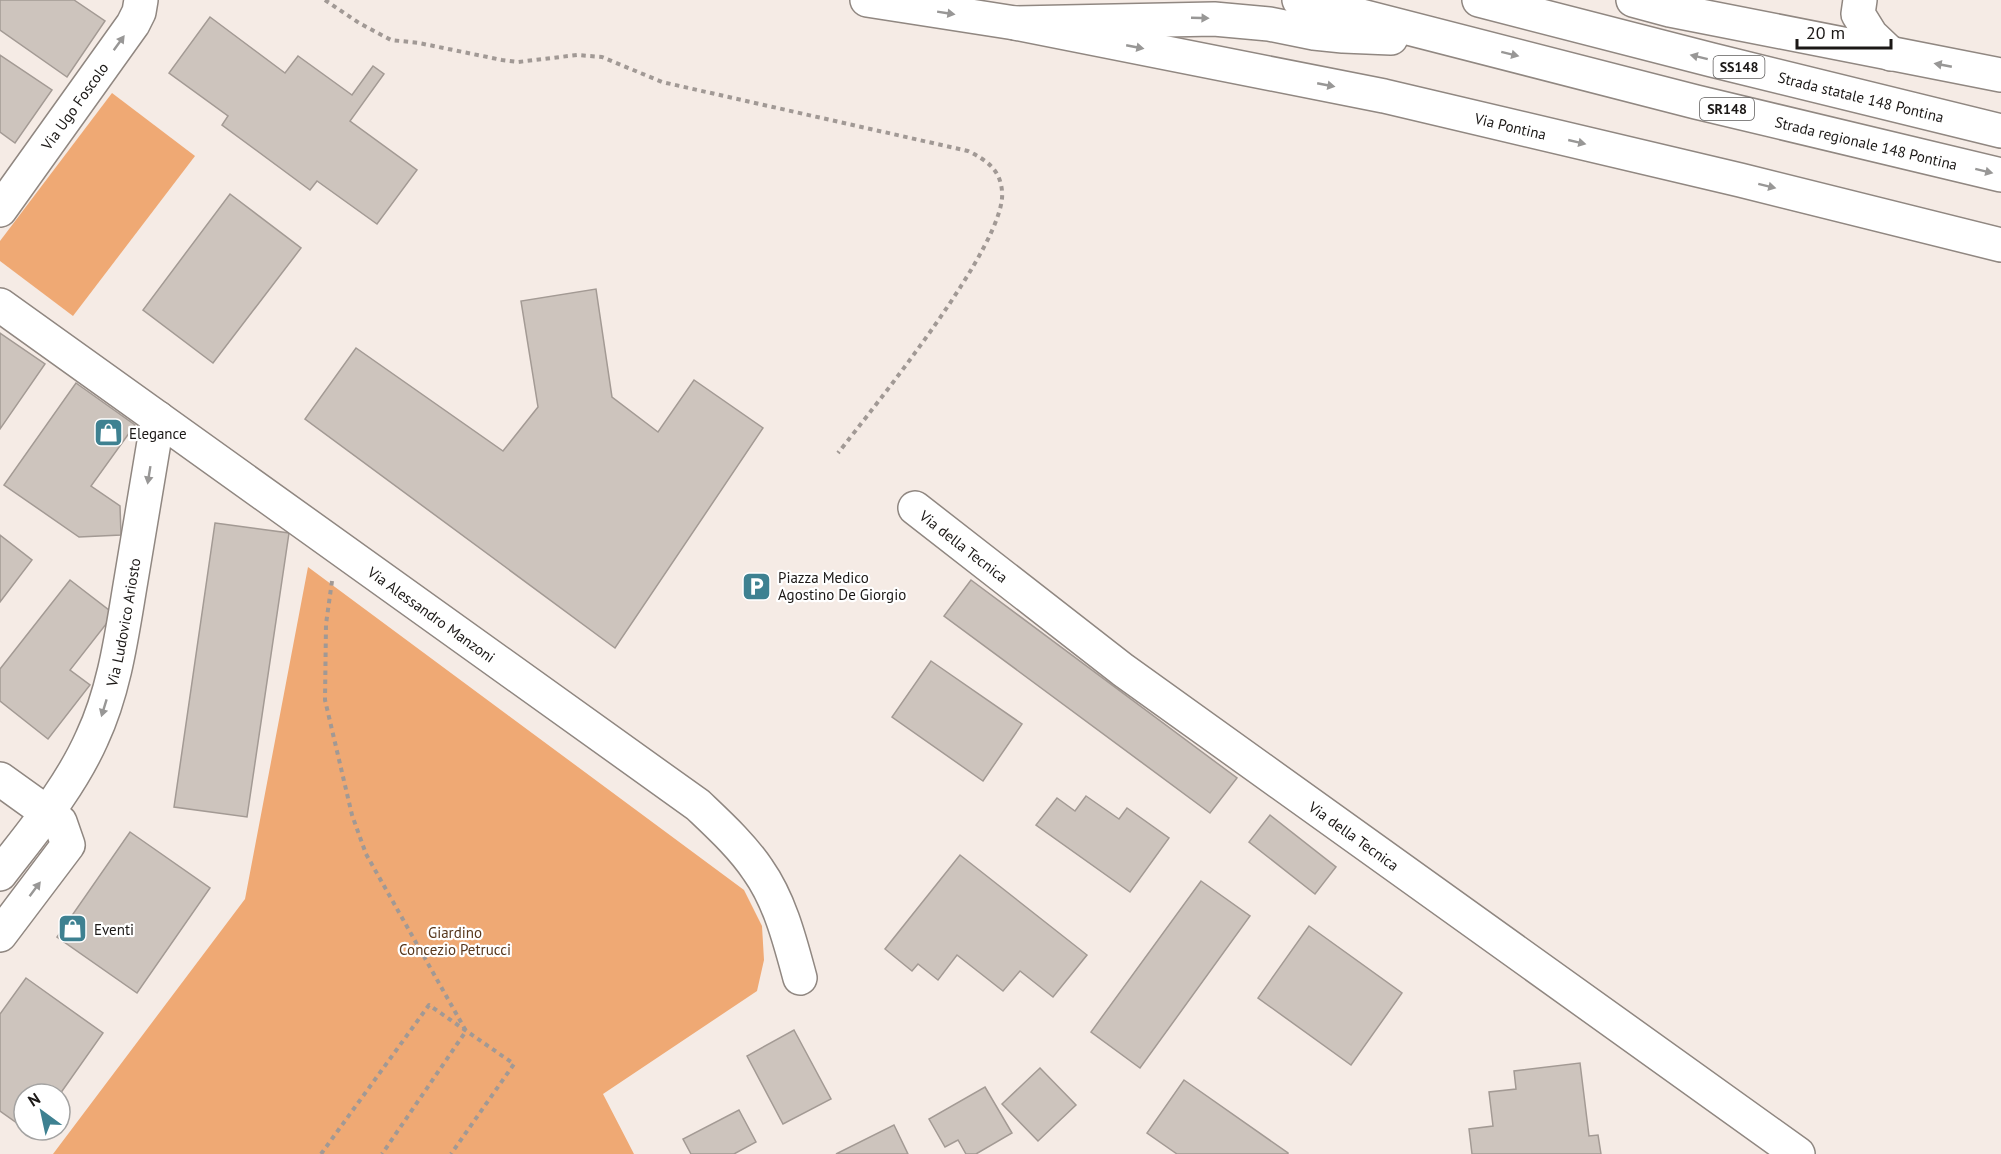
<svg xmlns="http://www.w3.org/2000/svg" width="2001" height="1154" viewBox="0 0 2001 1154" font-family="'PT Sans',sans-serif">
  <rect width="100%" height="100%" fill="#f5ebe5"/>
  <!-- green -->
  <g fill="#efa974">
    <path d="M112 93 195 156 73 316 0 261V241Z"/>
    <path d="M308 567 744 890 762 926 764 960 757 991 603 1094 634 1154H53L245 899Z"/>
  </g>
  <!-- building -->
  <g fill="#cdc4bd" stroke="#a39a94" stroke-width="1.5">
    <path d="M0 0H74L105 21 67 77 0 30Z"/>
    <path d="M210 17 285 73 298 56 352 95 373 66 384 74 350 121 417 170 377 224 317 181 310 190 222 125 228 116 169 73Z"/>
    <path d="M0 55 52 90 15 143 0 132Z"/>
    <path d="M230 194 301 248 213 363 143 310Z"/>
    <path d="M596 289 612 397 658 432 694 380 763 428 615 648 305 419 356 348 503 451 538 407 521 301Z"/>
    <path d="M0 333 45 364 0 429Z"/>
    <path d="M76 383 135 425 91 486 120 506 121 535 79 537 4 485Z"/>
    <path d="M215 523 289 533 247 817 174 807Z"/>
    <path d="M0 535 32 560 0 602Z"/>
    <path d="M70 580 114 614 70 670 90 685 48 739 0 701V669Z"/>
    <path d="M971 580 1237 778 1210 813 944 616Z"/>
    <path d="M931 661 1022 724 983 781 892 717Z"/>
    <path d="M1086 796 1119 819 1127 808 1169 838 1130 892 1036 825 1057 798 1075 811Z"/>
    <path d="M1270 815 1336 867 1315 894 1249 842Z"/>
    <path d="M130 832 210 888 137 993 57 937Z"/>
    <path d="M960 855 1087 955 1053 997 1020 971 1003 991 957 955 938 980 918 964 912 971 885 949Z"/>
    <path d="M1201 881 1250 916 1140 1068 1091 1032Z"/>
    <path d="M1309 926 1402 993 1351 1065 1258 998Z"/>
    <path d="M26 978 103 1033 60 1094H24V1128L0 1111V1014Z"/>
    <path d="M794 1030 831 1099 783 1124 747 1056Z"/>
    <path d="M1580 1063 1589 1136 1598 1135 1601 1154H1472L1469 1129 1493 1126 1489 1092 1516 1089 1514 1071Z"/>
    <path d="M1040 1068 1076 1105 1038 1141 1002 1104Z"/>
    <path d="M1184 1080 1288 1153V1154H1177L1147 1133Z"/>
    <path d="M985 1087 1012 1133 976 1154H966L958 1140 945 1147 929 1119Z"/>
    <path d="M739 1110 756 1142 734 1154H691L683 1139Z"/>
    <path d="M894 1125 908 1154H836Z"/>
  </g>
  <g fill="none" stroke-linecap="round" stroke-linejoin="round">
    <defs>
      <g id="minor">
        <path id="s1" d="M867 0 1015 23 1384 96 1740 180 2001 245"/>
        <path d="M1633 0 1670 10 2001 75"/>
        <path d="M1860 0 1858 14 1871 35 1891 54"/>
        <path id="s2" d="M0 210 133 24 139 12 141 0"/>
        <path id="s3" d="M0 305 698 805C719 825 742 846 758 870 780 901 790 941 800 978"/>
        <path id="s4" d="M915 508 1123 670 1798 1154"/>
        <path d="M0 779 60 822 68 845 0 935"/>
        <path id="s5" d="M0 874C33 831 70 788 92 738 115 689 122 633 131 580 140 526 149 472 158 418"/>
      </g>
      <g id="highway">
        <path id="s6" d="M1299 0 1696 102 2001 175"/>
        <path id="s7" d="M1479 0 1712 60 2001 131"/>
        <path d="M1015 23 1214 19 1269 24 1314 33 1343 36 1391 38"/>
      </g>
    </defs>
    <!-- minor casing -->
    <use href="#minor" stroke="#908781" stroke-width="36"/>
    <!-- highway casing -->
    <use href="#highway" stroke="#908781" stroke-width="36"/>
    <!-- path -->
    <g stroke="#a19995" stroke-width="4" stroke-dasharray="4.5 4.5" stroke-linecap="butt">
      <path d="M325 0 359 23 391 40 419 43 502 60 518 62 577 55 602 57 662 82 968 151C986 160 1000 169 1002 191 1008 242 874 407 838 453"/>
      <path d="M332 581 326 624 325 700 352 815 366 854 466 1031 382 1154"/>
      <path d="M321 1154 429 1005 514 1064 451 1154"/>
    </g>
    <!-- minor -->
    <use href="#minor" stroke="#fff" stroke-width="33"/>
    <!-- highway -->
    <use href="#highway" stroke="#fff" stroke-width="33"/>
  </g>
  <!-- one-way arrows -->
  <defs><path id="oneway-solid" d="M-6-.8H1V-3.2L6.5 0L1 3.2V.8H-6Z" transform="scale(1.5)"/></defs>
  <g fill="#989796">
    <use href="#oneway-solid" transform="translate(946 13) rotate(9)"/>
    <use href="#oneway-solid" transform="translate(1200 18) rotate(2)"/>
    <use href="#oneway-solid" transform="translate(119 43) rotate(-54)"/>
    <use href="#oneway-solid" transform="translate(1135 47) rotate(11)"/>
    <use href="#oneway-solid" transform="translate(1510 54) rotate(14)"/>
    <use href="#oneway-solid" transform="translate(1699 57) rotate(-166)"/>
    <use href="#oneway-solid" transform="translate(1943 65) rotate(-169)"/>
    <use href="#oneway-solid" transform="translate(1326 85) rotate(11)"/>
    <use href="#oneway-solid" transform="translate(1577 142) rotate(13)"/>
    <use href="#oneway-solid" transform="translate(1984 171) rotate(14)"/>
    <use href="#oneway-solid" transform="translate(1767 186) rotate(14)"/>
    <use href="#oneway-solid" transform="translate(149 475) rotate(99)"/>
    <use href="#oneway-solid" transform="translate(104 708) rotate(107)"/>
    <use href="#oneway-solid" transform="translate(35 889) rotate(-53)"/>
  </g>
  <!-- icons -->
  <defs>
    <symbol id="shop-square" viewBox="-11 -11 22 22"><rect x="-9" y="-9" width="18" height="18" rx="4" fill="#3e8191" stroke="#fff"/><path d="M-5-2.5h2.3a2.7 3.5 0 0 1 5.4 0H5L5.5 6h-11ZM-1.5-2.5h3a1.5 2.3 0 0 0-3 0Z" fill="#fff"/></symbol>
    <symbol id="parking-square" viewBox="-11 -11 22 22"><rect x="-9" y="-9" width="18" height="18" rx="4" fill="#3e8191" stroke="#fff"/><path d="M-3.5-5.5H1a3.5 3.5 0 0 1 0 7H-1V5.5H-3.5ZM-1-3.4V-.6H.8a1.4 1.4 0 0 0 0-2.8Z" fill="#fff"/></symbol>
  </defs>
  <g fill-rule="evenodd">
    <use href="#shop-square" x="92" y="416" width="33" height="33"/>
    <use href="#parking-square" x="740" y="570" width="33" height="33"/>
    <use href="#shop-square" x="56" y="912" width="33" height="33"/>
  </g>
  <g text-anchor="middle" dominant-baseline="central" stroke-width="4.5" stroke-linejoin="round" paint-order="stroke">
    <!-- shield labels -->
    <g fill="#fff" stroke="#5f5d5c" stroke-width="1.5">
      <rect x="1713.5" y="56" width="51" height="22" rx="4.5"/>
      <rect x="1700" y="98" width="54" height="22" rx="4.5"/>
    </g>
    <g font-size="14" font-weight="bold" fill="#1b1816">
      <text x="1739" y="67">SS148</text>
      <text x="1727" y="109">SR148</text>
    </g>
    <!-- street labels -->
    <g font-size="15" fill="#1b1816" stroke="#fff">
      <text stroke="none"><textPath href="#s7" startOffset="394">Strada statale 148 Pontina</textPath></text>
      <text stroke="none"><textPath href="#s2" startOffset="128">Via Ugo Foscolo</textPath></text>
      <text stroke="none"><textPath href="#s1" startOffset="656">Via Pontina</textPath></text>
      <text stroke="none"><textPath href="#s6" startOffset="585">Strada regionale 148 Pontina</textPath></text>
      <text stroke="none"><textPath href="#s4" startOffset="62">Via della Tecnica</textPath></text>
      <text stroke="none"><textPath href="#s3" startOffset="531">Via Alessandro Manzoni</textPath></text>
      <text stroke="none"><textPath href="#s5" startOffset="285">Via Ludovico Ariosto</textPath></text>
      <text stroke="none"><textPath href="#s4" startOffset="548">Via della Tecnica</textPath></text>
    </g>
    <!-- poi labels -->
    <g font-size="15" fill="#1b1816" stroke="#fff" text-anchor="start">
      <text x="129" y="433">Elegance</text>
      <text x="778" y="577">Piazza Medico<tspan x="778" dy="17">Agostino De Giorgio</tspan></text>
      <text x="94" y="929">Eventi</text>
    </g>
    <!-- park labels -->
    <g font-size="15" fill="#57371c" stroke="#fff">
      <text x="455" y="932">Giardino<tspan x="455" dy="17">Concezio Petrucci</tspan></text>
    </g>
  </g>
  <!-- north arrow -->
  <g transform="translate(42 1112) rotate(327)"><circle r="28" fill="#ffffff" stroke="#a4a3a2" stroke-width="1.5"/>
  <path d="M0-4.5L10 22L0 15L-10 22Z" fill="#3e8191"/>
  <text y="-9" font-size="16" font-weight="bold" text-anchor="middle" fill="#1b1816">N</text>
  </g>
  <!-- scale -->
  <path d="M1797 39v9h94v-9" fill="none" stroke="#1b1816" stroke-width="3"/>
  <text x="1806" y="39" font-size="18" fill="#1b1816" stroke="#ffffff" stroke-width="4.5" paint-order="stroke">20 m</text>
</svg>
